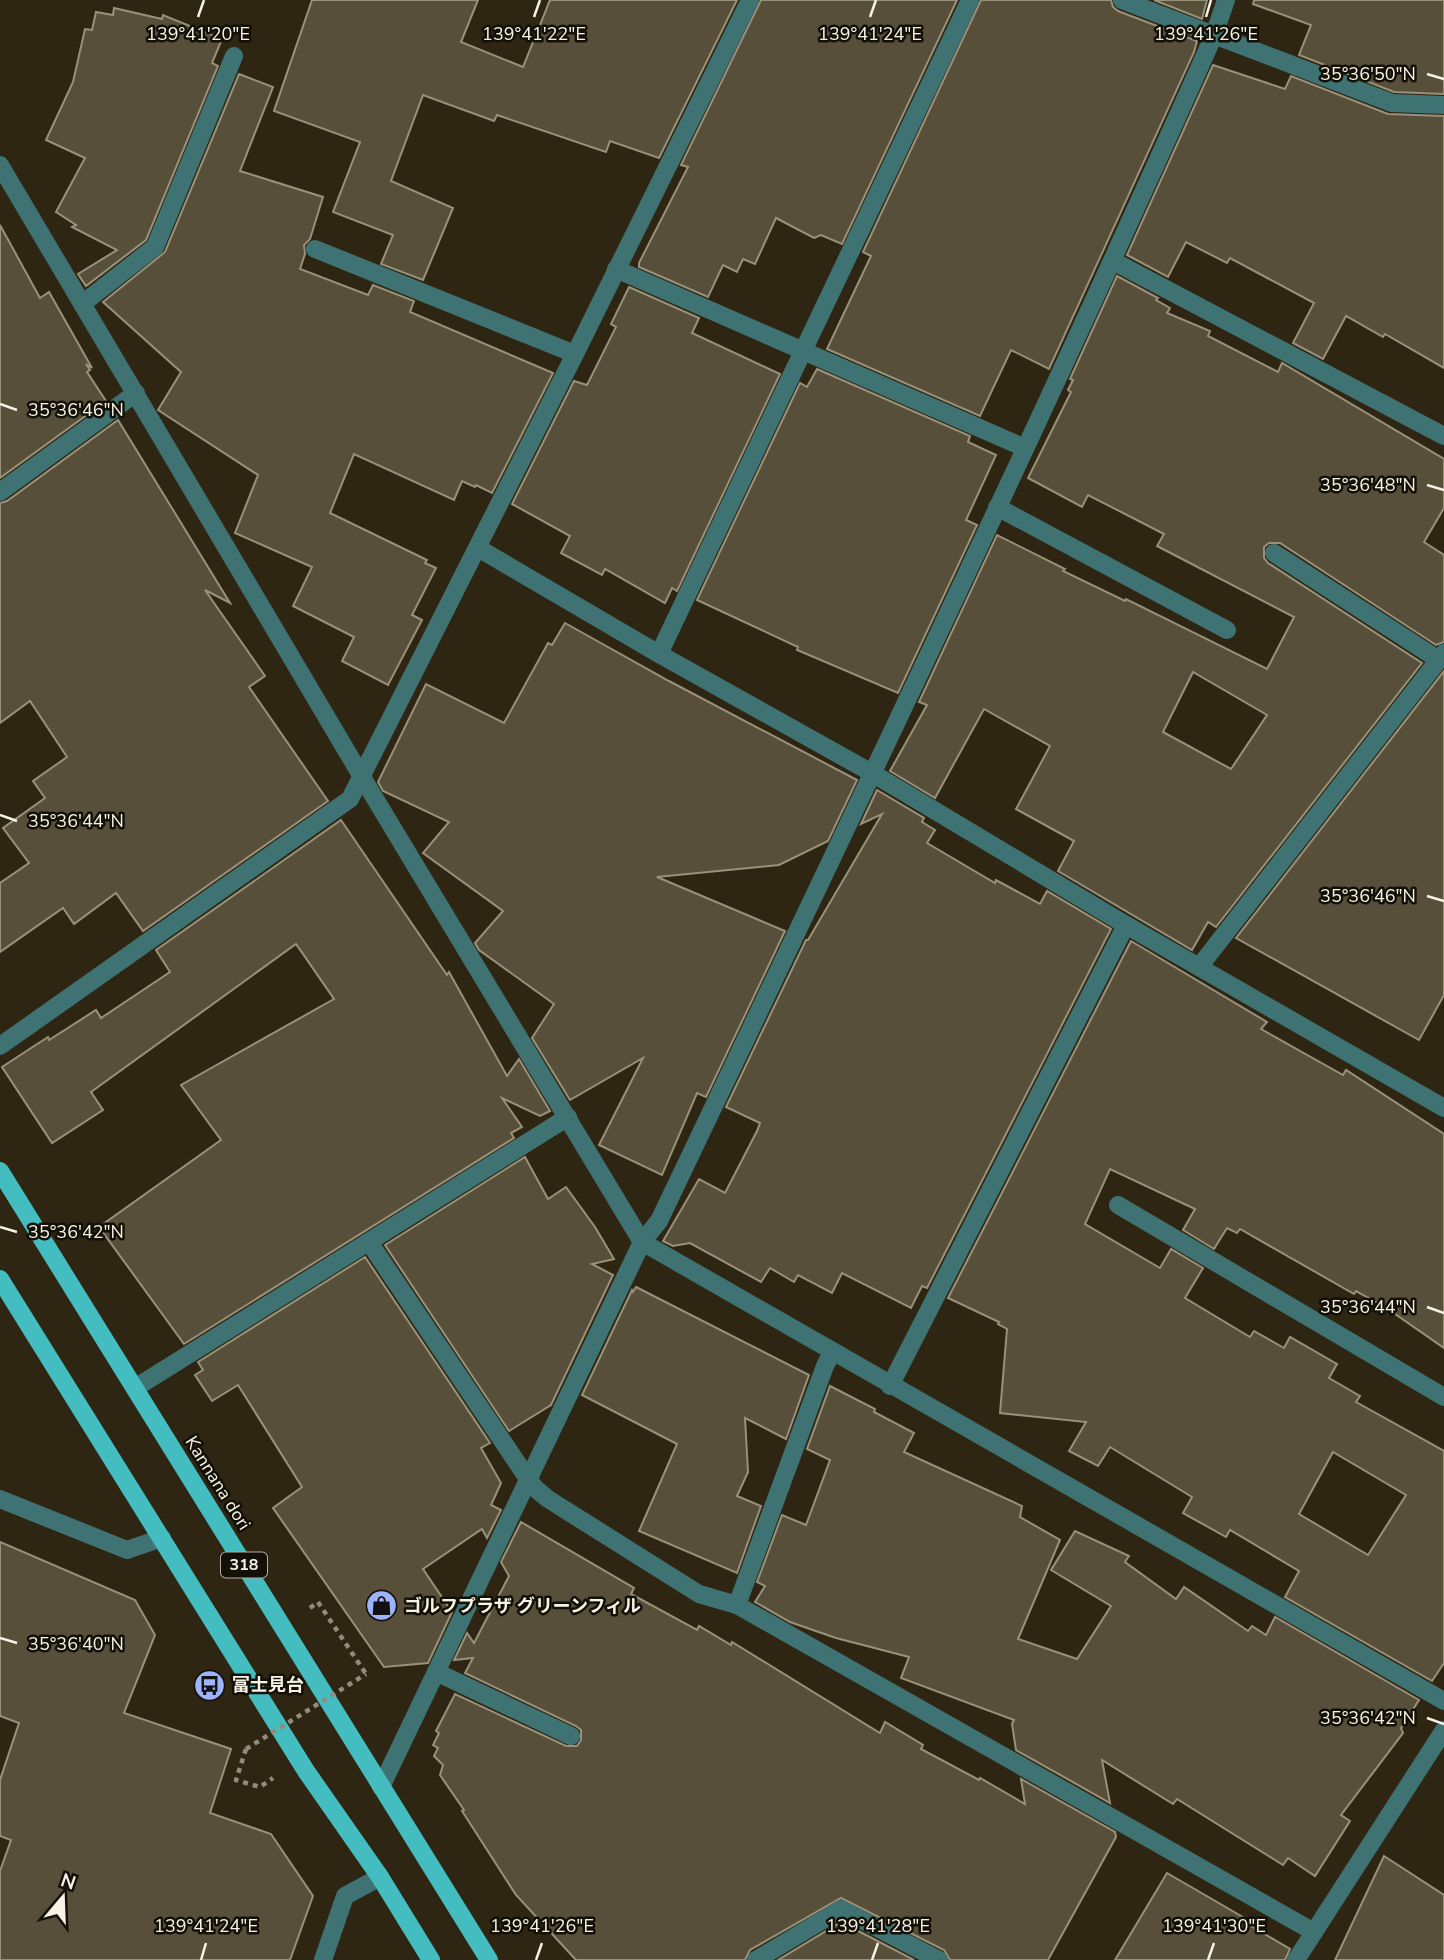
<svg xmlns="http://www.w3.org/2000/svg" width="1444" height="1960" viewBox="0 0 1444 1960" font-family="'Nunito Sans','Noto Sans JP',sans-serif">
  <rect width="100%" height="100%" fill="#2e2612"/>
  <!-- building -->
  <g fill="#574f3a" stroke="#999179" stroke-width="2" fill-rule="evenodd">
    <path d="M312 0H478L461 42 523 67 550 0H737L659 158 610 141 606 152 497 115 494 121 423 95 391 181 453 208 423 280 381 264 393 235 333 212 360 142 274 111Z"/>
    <path d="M761 0H957L842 244 821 235 814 238 776 218 755 264 743 259 737 272 723 265 708 297 639 267V263L688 167 681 165Z"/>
    <path d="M981 0H1111L1113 7 1118 11 1197 41 1194 52 1049 369 1011 350 980 416 827 349 871 256 863 252Z"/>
    <path d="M1154 0H1207L1202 19Z"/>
    <path d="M1254 0H1444V94L1394 92 1299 55 1311 25 1253 4Z"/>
    <path d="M114 8 162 19 163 15 222 39 212 63 218 66 146 240 86 286 78 274 117 250 72 227 76 225 56 212 85 158 46 140 73 82 85 29 92 30 96 12 113 15Z"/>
    <path d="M1213 65 1285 89 1291 76 1388 114 1444 116V368L1385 334 1383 337 1346 316 1323 359 1293 343 1314 303 1230 258 1227 263 1186 242 1168 277 1127 255Z"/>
    <path d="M239 74 273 87 240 171 323 197 310 239 304 245 305 254 300 269 368 295 373 285 414 301 410 312 553 373 492 493 476 485 475 487 462 481 454 500 354 454 330 513 427 560 425 563 436 568 412 615 422 620 388 685 342 661 354 637 293 606 312 567 235 533 258 475 158 410 181 372 103 302 165 252Z"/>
    <path d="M0 225 40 298 49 292 92 368 86 364 90 370 87 372 106 401 0 478Z"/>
    <path d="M1117 276 1158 298 1156 300 1170 308 1167 313 1210 331 1208 336 1278 372 1282 363 1444 459V508L1424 542 1444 555V642L1436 645 1280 543H1269L1264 547V558L1268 563 1422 663 1216 927 1208 922 1192 950 1058 871 1074 841 1016 809 1050 746 984 709 935 798 890 771 927 705 919 702 997 535 1065 569 1063 571 1125 601 1126 599 1267 669 1294 617 1157 546 1164 534 1088 495 1082 507 1028 478 1071 392 1068 390 1073 380 1070 379ZM1193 672 1267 715 1231 769 1163 732Z"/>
    <path d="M629 287 699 318 692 333 780 374 677 591 672 588 665 603 605 569 602 575 561 553 570 536 512 504 574 381 587 385 616 327 611 324Z"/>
    <path d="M817 369 970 436 968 442 996 455 966 520 977 525 898 693 797 650 798 647 697 600 800 383 807 387Z"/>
    <path d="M118 420 230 603 205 590 265 676 249 687 328 801 143 931 116 893 74 924 63 908 0 952V883L29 863 3 828 45 798 33 781 67 757 30 701 0 723V503L7 501Z"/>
    <path d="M565 623 669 681 857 780 828 841 779 865 657 877 785 931 706 1097 697 1093 662 1175 599 1145 643 1058 570 1100 532 1038 554 1004 479 950 475 943 503 911 423 853 449 822 383 791 378 782 426 684 504 723 548 643 552 645Z"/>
    <path d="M1444 671V995L1419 1040 1236 938Z"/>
    <path d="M877 790 924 818 922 822 935 830 927 843 995 883 996 880 1040 904 1047 891 1111 929 927 1288 922 1286 911 1308 842 1273 832 1293 798 1275 794 1282 770 1268 761 1282 690 1243 673 1246 663 1241 699 1179 725 1193 757 1131 760 1123 726 1107 806 940H808L882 814 861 824Z"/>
    <path d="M341 820 447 975 449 972 507 1076 519 1059 550 1111 540 1116 502 1098 522 1127 511 1133 514 1138 184 1344 99 1227 221 1140 181 1085 334 999 296 944 91 1092 103 1110 52 1143 2 1067 48 1037 49 1040 96 1010 101 1018 170 972 156 950Z"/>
    <path d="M1131 941 1267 1022 1261 1029 1343 1075 1346 1070 1444 1134V1348L1385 1307 1356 1291 1354 1294 1240 1229 1237 1233 1227 1228 1214 1249 1183 1230 1195 1209 1110 1169 1085 1224 1160 1268 1171 1249 1203 1268 1185 1298 1250 1337 1254 1331 1284 1348 1290 1337 1337 1364 1329 1378 1360 1396 1356 1402 1444 1451V1663L1432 1681 1285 1597 1299 1571 1230 1530 1226 1537 1183 1513 1192 1497 1110 1447 1098 1466 1069 1451 1086 1422 1000 1413 1007 1329 998 1324 999 1322 948 1298ZM1333 1452 1406 1495 1368 1555 1299 1514Z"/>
    <path d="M525 1157 548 1199 566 1187 595 1227 614 1259 592 1264 613 1275 551 1405 509 1431 385 1245Z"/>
    <path d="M365 1257 490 1443 481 1448 501 1483 491 1505 501 1510 487 1538 482 1529 423 1569 452 1612 428 1663 384 1667 273 1508 302 1487 238 1385 212 1401 195 1375 203 1370 198 1362Z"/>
    <path d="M636 1287 809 1375 786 1439 745 1418 748 1472 737 1496 761 1506 737 1573 639 1531 677 1444 582 1395 632 1290 633 1292Z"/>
    <path d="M830 1386 875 1409 874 1412 914 1433 904 1452 1022 1506 1020 1517 1060 1540 1018 1639 1077 1659 1111 1606 1051 1570 1075 1531 1129 1556 1125 1562 1176 1599 1184 1587 1248 1631 1252 1626 1266 1635 1275 1617 1419 1700 1401 1728 1403 1733 1341 1815 1350 1821 1315 1876 1288 1858 1283 1865 1177 1799 1173 1804 1102 1760 1110 1803 1016 1750 1012 1724 1014 1720 901 1678 909 1657 836 1638 790 1622 755 1602 765 1586 757 1582 782 1515 806 1525 830 1460 807 1449Z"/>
    <path d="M521 1522 634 1588 631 1594 697 1630 699 1626 731 1645 732 1642 880 1733 885 1722 923 1745 921 1749 979 1780 980 1778 1025 1804 1021 1779 1115 1832 1116 1837 1048 1960H950L944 1950 841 1898 750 1950 745 1960H576L516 1895 462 1811 464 1810 440 1775 443 1765 434 1756 438 1748 433 1745 439 1733 436 1731 455 1694 566 1746H577L581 1740V1730L576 1726 465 1673 473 1658 454 1660 467 1633 474 1643 509 1576 501 1562Z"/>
    <path d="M0 1542 135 1600 155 1635 124 1713 231 1749 210 1813 271 1834 313 1896 290 1960H0V1871L11 1840 0 1836V1780L19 1723 0 1716Z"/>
    <path d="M1384 1856 1444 1895V1960H1335Z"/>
    <path d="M1167 1873 1248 1920 1246 1923 1290 1949 1285 1960H1115Z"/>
    <path d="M841 1922 914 1960H778Z"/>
  </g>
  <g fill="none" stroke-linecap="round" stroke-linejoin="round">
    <!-- path -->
    <g stroke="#928c7c" stroke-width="4.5" stroke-dasharray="5 5" stroke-linecap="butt">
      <path d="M310 1608 318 1602 366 1674"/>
      <path d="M246 1749 236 1780 260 1787 273 1778"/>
    </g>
    <!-- service -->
    <g stroke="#3e7273" stroke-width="18">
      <path d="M315 249 575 354"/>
      <path d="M82 304 155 247 234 56"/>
      <path d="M997 507 1227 630"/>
      <path d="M1274 553 1439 660"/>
      <path d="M1118 1205 1444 1397"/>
      <path d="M369 1242 528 1479"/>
      <path d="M890 1386 1126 925"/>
      <path d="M135 1388 568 1117"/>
      <path d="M436 1672 571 1736"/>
    </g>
    <!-- minor -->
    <g stroke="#3e7273" stroke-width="18">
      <path d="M0 165 362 777 642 1242"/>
      <path d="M1113 261 1444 436"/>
      <path d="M616 269 1025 448"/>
      <path d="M0 492 136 393"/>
      <path d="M478 548 659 654 872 773 1126 925 1444 1108"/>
      <path d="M659 654 970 0"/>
      <path d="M1199 967 1444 653"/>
      <path d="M0 1046 350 799 575 354 750 0"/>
      <path d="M528 1479 536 1489 548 1499 699 1594 737 1605 1314 1932"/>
      <path d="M0 1499 127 1550 162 1538"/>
      <path d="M737 1605 825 1366 832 1352"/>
      <path d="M381 1787 642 1242 659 1221C847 827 1036 434 1214 35L1226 0"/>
      <path d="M323 1960 345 1896 380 1877"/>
      <path d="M756 1960 841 1909 939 1960"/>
      <path d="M1296 1960 1444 1730"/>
    </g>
    <!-- tertiary -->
    <g stroke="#3e7273" stroke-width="18">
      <path d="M1122 0 1392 103 1444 105"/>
      <path d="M642 1242 1444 1701"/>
    </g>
    <!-- primary -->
    <g stroke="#44bdc0" stroke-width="18">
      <path d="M0 1171 489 1960"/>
      <path d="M0 1279 306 1771 380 1877 431 1960"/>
    </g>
    <!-- path-bridge -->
    <path stroke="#928c7c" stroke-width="4.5" stroke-dasharray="5 5" stroke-linecap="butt" d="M246 1749 366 1674"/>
  </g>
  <!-- ticks -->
  <path fill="none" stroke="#f7f2e6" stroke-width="2.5" d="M198 17 204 0M534 17 540 0M870 17 876 0M1206 17 1211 0M1427 74 1444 79M0 404 17 410M1427 485 1444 490M0 815 17 821M1427 896 1444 901M0 1227 17 1232M1427 1307 1444 1313M0 1638 17 1643M1427 1718 1444 1724M201 1960 206 1943M536 1960 542 1943M872 1960 878 1943M1208 1960 1214 1943"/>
  <!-- icons -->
  <defs>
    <symbol id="shop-disc" viewBox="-11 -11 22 22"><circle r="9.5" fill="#9db4fd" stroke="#131007"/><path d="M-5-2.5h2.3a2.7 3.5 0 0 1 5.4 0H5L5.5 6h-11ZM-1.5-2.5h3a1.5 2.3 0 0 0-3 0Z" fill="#111"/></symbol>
    <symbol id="bus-disc" viewBox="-11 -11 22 22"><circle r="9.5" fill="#9db4fd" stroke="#131007"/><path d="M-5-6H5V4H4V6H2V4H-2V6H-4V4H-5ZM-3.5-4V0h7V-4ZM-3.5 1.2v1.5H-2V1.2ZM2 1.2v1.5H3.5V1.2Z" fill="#111"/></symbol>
  </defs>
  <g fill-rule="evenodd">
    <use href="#shop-disc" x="364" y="1588" width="35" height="35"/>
    <use href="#bus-disc" x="192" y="1668" width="35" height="35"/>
  </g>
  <g text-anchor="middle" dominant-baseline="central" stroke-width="5" stroke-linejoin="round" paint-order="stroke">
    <!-- shield labels -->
    <rect fill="#131007" stroke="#b3aea3" stroke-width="2" x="221" y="1552.5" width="46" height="25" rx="5"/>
    <g font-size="16" font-weight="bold" fill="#f7f2e6">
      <text x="244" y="1565">318</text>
    </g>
    <!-- street labels -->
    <g font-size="18" fill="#f7f2e6" stroke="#131007">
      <text transform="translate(218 1483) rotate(58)">Kannana dori</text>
    </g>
    <!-- poi labels -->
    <g font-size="18" font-weight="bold" fill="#f7f2e6" stroke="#131007" text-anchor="start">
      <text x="404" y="1606">ゴルフプラザ グリーンフィル</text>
      <text x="232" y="1685">富士見台</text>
    </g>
  </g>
  <g font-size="18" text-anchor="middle" fill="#f7f2e6" stroke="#131007" stroke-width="5" stroke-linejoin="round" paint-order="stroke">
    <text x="534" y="40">139°41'22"E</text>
    <text x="198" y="40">139°41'20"E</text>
    <text x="870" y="40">139°41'24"E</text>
    <text x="1206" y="40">139°41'26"E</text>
    <text x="1368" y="80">35°36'50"N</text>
    <text x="76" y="416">35°36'46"N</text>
    <text x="1368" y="491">35°36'48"N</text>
    <text x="76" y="827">35°36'44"N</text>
    <text x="1368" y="902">35°36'46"N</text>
    <text x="76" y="1238">35°36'42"N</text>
    <text x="1368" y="1313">35°36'44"N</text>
    <text x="76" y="1650">35°36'40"N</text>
    <text x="1368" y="1724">35°36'42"N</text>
    <text x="206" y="1932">139°41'24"E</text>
    <text x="542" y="1932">139°41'26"E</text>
    <text x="878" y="1932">139°41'28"E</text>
    <text x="1214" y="1932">139°41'30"E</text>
  </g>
  <!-- north arrow -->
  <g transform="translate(63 1897) rotate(19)" stroke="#131007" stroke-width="5" paint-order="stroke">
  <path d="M0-5L12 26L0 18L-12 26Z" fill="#f7f2e6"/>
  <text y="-10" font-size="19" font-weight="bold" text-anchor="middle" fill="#f7f2e6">N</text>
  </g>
</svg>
